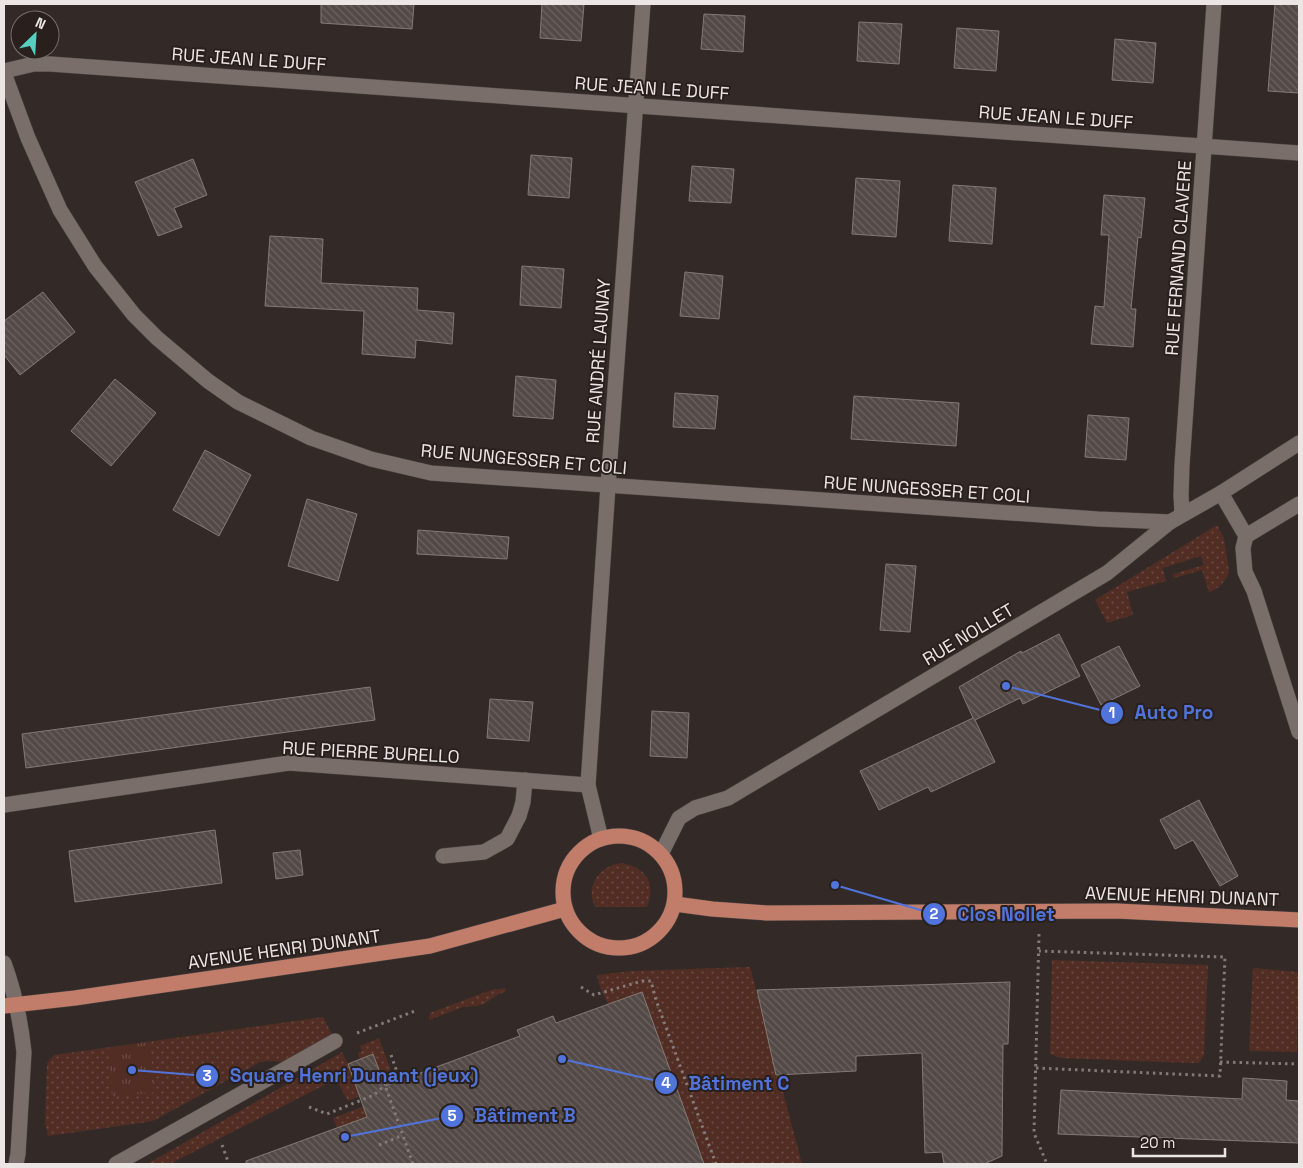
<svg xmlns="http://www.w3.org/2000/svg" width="1303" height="1168" viewBox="0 0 1303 1168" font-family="'Space Grotesk',sans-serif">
  <defs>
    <pattern id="grass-dots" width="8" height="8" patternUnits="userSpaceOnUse" patternTransform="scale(1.25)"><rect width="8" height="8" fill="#512d23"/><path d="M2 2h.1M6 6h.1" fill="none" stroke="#6a4b43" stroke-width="1.8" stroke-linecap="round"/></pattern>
    <pattern id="park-tufts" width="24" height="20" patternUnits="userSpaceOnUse" patternTransform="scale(1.25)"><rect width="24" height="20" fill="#512d23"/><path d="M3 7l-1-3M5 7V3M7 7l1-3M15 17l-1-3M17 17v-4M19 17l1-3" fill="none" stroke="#6a4b43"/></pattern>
    <pattern id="building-back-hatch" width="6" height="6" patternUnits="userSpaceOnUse" patternTransform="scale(1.25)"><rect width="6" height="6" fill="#534946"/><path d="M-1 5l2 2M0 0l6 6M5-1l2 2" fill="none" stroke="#6c6361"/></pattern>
  </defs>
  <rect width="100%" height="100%" fill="#332a27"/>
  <!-- grass -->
  <g fill="url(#grass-dots)">
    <path d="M1217 525 1224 538 1229 572C1226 581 1219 589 1209 592L1202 570 1174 578 1173 574 1204 565 1201 556 1163 568 1166 581 1127 592 1133 615 1107 623 1095 600Z"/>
    <path d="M621 863C646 867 656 883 647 907H595C585 886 599 866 621 863Z"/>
    <path d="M1052 960 1208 965 1204 1055 1199 1063H1190L1061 1058 1050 1054Z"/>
    <path d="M750 967 802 1164H704L642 993 608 1004 600 987 597 975 632 971Z"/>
    <path d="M1253 968 1299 972 1297 1052 1249 1051Z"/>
    <path d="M505 988 506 991 497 995 484 1004 476 1006 463 1007 429 1020V1018L430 1013 491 990Z"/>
    <path d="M323 1017 334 1038 283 1062 272 1061 260 1062 155 1120 148 1122 48 1136 45 1123 47 1063 54 1055Z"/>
    <path d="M379 1038 391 1071 372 1091 348 1101 336 1079 170 1164H147L301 1076 342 1052 348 1064 360 1060 358 1053 362 1051 360 1046Z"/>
    <path d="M385 1098 409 1164H386L369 1116 337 1128 333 1118Z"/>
  </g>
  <!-- park -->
  <path fill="url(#park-tufts)" d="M149 1042 156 1092 113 1097 108 1048Z"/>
  <!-- building -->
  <g fill="url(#building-back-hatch)" stroke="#857976">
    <path d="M321 4H414L412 29 321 23Z"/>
    <path d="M542 4H584L581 41 540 38Z"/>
    <path d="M1275 4H1299V93L1268 91Z"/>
    <path d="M704 14 745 16 743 52 701 49Z"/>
    <path d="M859 22 902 24 899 64 857 61Z"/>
    <path d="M957 28 999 31 996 71 954 68Z"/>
    <path d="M1115 39 1156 43 1153 83 1112 80Z"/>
    <path d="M531 155 572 158 569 198 528 195Z"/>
    <path d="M193 159 207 195 174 208 182 227 158 236 135 182Z"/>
    <path d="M692 166 734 169 731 203 689 201Z"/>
    <path d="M856 178 900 181 896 237 852 234Z"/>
    <path d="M953 185 996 188 992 244 949 241Z"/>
    <path d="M1104 195 1145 198 1141 238 1138 237 1131 309H1136L1133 347 1091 344 1095 306 1104 307 1109 235H1101Z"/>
    <path d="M270 236 323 239 321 283 418 288 417 310 454 313 452 344 416 340 415 358 362 354 364 311 265 306Z"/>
    <path d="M522 266 564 269 561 308 520 305Z"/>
    <path d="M685 272 723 276 719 319 680 316Z"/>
    <path d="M43 292 75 332 20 375 4 355V321Z"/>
    <path d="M516 376 556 380 553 419 513 416Z"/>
    <path d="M115 379 156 413 111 466 71 431Z"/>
    <path d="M675 393 718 396 715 429 673 427Z"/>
    <path d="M854 396 959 403 956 446 851 439Z"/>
    <path d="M1088 415 1129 418 1126 460 1085 457Z"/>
    <path d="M205 450 251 475 219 536 173 510Z"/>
    <path d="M307 499 357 514 338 581 288 566Z"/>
    <path d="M418 530 509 537 507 559 417 554Z"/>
    <path d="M886 564 916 566 910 632 880 630Z"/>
    <path d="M1059 634 1080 676 1023 704 1020 698 975 720 995 762 931 792 928 787 879 810 860 771 973 718 959 687 1021 651 1022 653Z"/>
    <path d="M1119 646 1140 686 1101 705 1081 665Z"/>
    <path d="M370 687 375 720 26 768 22 734Z"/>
    <path d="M490 699 533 702 529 741 487 738Z"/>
    <path d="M652 711 689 713 687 758 650 756Z"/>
    <path d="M1199 800 1238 876 1220 886 1193 840 1175 849 1160 820Z"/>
    <path d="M215 830 222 883 75 902 69 851Z"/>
    <path d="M300 850 303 875 276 879 273 853Z"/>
    <path d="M1010 982 1008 1044H1003L1002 1156 984 1164H944L942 1152 925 1153 922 1053 856 1056V1071L776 1075 757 990Z"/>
    <path d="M642 992 704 1164H246V1161L367 1117 348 1064 373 1054 385 1086 520 1036 517 1030 553 1016 556 1023Z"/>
    <path d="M1243 1078 1287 1081 1286 1100 1299 1101V1143L1058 1134 1061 1090 1242 1099Z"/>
  </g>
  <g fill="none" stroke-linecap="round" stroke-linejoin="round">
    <defs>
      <g id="minor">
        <path d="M4 71 34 64H50L1299 153"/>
        <path d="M4 73 28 138 60 210 95 266 134 315 157 338 208 381 238 402 311 438 371 459 431 473 1098 519 1170 522"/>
        <path d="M1221 493 1246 536"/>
        <path d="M1299 504 1246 536 1243 548 1245 572 1254 591 1299 732"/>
        <path d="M1182 514 1181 495 1182 465 1214 4"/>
        <path d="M4 805 289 763 588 785"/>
        <path d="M601 839 588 785 608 486 643 4"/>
        <path d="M661 854 679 818 695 808 728 798 1107 573 1170 522 1221 493 1299 443"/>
        <path d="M443 856 484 852 507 839 519 816 523 802 525 780"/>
        <path d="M4 963C14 990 21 1024 24 1052L18 1154 16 1164"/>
        <path d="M116 1164 335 1041"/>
      </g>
      <g id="major">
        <circle cx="619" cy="892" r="56"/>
        <path d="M675 904 712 909 767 913 1117 911 1299 920"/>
        <path d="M4 1006 75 998 430 946 565 909"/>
      </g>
    </defs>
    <!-- minor casing -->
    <use href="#minor" stroke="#4d4543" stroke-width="16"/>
    <!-- major casing -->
    <use href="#major" stroke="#4d4543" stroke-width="16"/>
    <!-- path -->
    <g stroke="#837b78" stroke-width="3" stroke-dasharray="2.5 4" stroke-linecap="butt">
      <path d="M1039 934 1034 1133 1047 1164"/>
      <path d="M581 987 594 995 642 981H651L656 1000 716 1164"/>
      <path d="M357 1033 415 1011"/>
      <path d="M391 1055 397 1072 385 1085 413 1164"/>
      <path d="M1220 1062 1299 1064"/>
      <path d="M1036 1068 1220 1076 1225 957 1039 951"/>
      <path d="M309 1107 327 1114 374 1095 385 1085"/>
      <path d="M222 1145 229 1164"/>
      <path d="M379 1145 403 1135"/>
    </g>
    <!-- minor -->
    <use href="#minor" stroke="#7a6e6b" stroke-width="15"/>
    <!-- major -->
    <use href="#major" stroke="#c27d6a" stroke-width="15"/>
  </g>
  <g text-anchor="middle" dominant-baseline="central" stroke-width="4" stroke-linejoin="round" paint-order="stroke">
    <!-- street labels -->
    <g font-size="18" fill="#ebe5e3" stroke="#29201d">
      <text transform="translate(249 59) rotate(4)">RUE JEAN LE DUFF</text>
      <text transform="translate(652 88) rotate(4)">RUE JEAN LE DUFF</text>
      <text transform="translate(1056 117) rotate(4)">RUE JEAN LE DUFF</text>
      <text transform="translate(1178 258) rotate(-86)">RUE FERNAND CLAVERE</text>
      <text transform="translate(598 361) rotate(-86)">RUE ANDRÉ LAUNAY</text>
      <text transform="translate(524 459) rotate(5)">RUE NUNGESSER ET COLI</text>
      <text transform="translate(927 489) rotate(4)">RUE NUNGESSER ET COLI</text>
      <text transform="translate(968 634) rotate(-31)">RUE NOLLET</text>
      <text transform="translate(371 752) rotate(3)">RUE PIERRE BURELLO</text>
      <text transform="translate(1182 896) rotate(2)">AVENUE HENRI DUNANT</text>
      <text transform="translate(284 949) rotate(-8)">AVENUE HENRI DUNANT</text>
    </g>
  </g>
  <!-- callouts -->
  <path fill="none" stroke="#5074db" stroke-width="2" d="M1006 686L1112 713M835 885L934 914M132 1070L207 1076M562 1059L666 1083M345 1137L452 1116"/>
  <g fill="#5074db" stroke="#29201d" stroke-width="2">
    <circle cx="1006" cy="686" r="5"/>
    <circle cx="835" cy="885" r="5"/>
    <circle cx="132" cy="1070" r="5"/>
    <circle cx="562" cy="1059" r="5"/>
    <circle cx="345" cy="1137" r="5"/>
    <circle cx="1112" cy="713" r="12"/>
    <circle cx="934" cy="914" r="12"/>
    <circle cx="207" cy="1076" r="12"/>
    <circle cx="666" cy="1083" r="12"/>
    <circle cx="452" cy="1116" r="12"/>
  </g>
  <g font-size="15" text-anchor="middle" font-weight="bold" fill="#fff">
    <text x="1112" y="718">1</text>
    <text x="934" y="919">2</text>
    <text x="207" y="1081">3</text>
    <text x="666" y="1088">4</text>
    <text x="452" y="1121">5</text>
  </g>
  <g font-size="19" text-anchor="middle" font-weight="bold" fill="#5074db" stroke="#29201d" stroke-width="4" stroke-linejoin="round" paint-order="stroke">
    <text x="1174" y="719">Auto Pro</text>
    <text x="1006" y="921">Clos Nollet</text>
    <text x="354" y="1082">Square Henri Dunant (jeux)</text>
    <text x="739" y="1090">Bâtiment C</text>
    <text x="525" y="1122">Bâtiment B</text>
  </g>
  <!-- border -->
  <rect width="1303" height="1168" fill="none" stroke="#ebe5e3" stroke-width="10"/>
  <!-- north arrow -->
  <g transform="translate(35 35) rotate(25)"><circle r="24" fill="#29201d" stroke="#776f6c"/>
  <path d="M0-4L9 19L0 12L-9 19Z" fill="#57cec2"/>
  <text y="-8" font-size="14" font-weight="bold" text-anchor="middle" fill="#ebe5e3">N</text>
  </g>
  <!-- scale -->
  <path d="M1133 1148v8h92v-8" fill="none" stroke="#ebe5e3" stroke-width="2.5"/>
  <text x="1140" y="1148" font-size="15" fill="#ebe5e3" stroke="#29201d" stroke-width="4" paint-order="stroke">20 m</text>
</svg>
